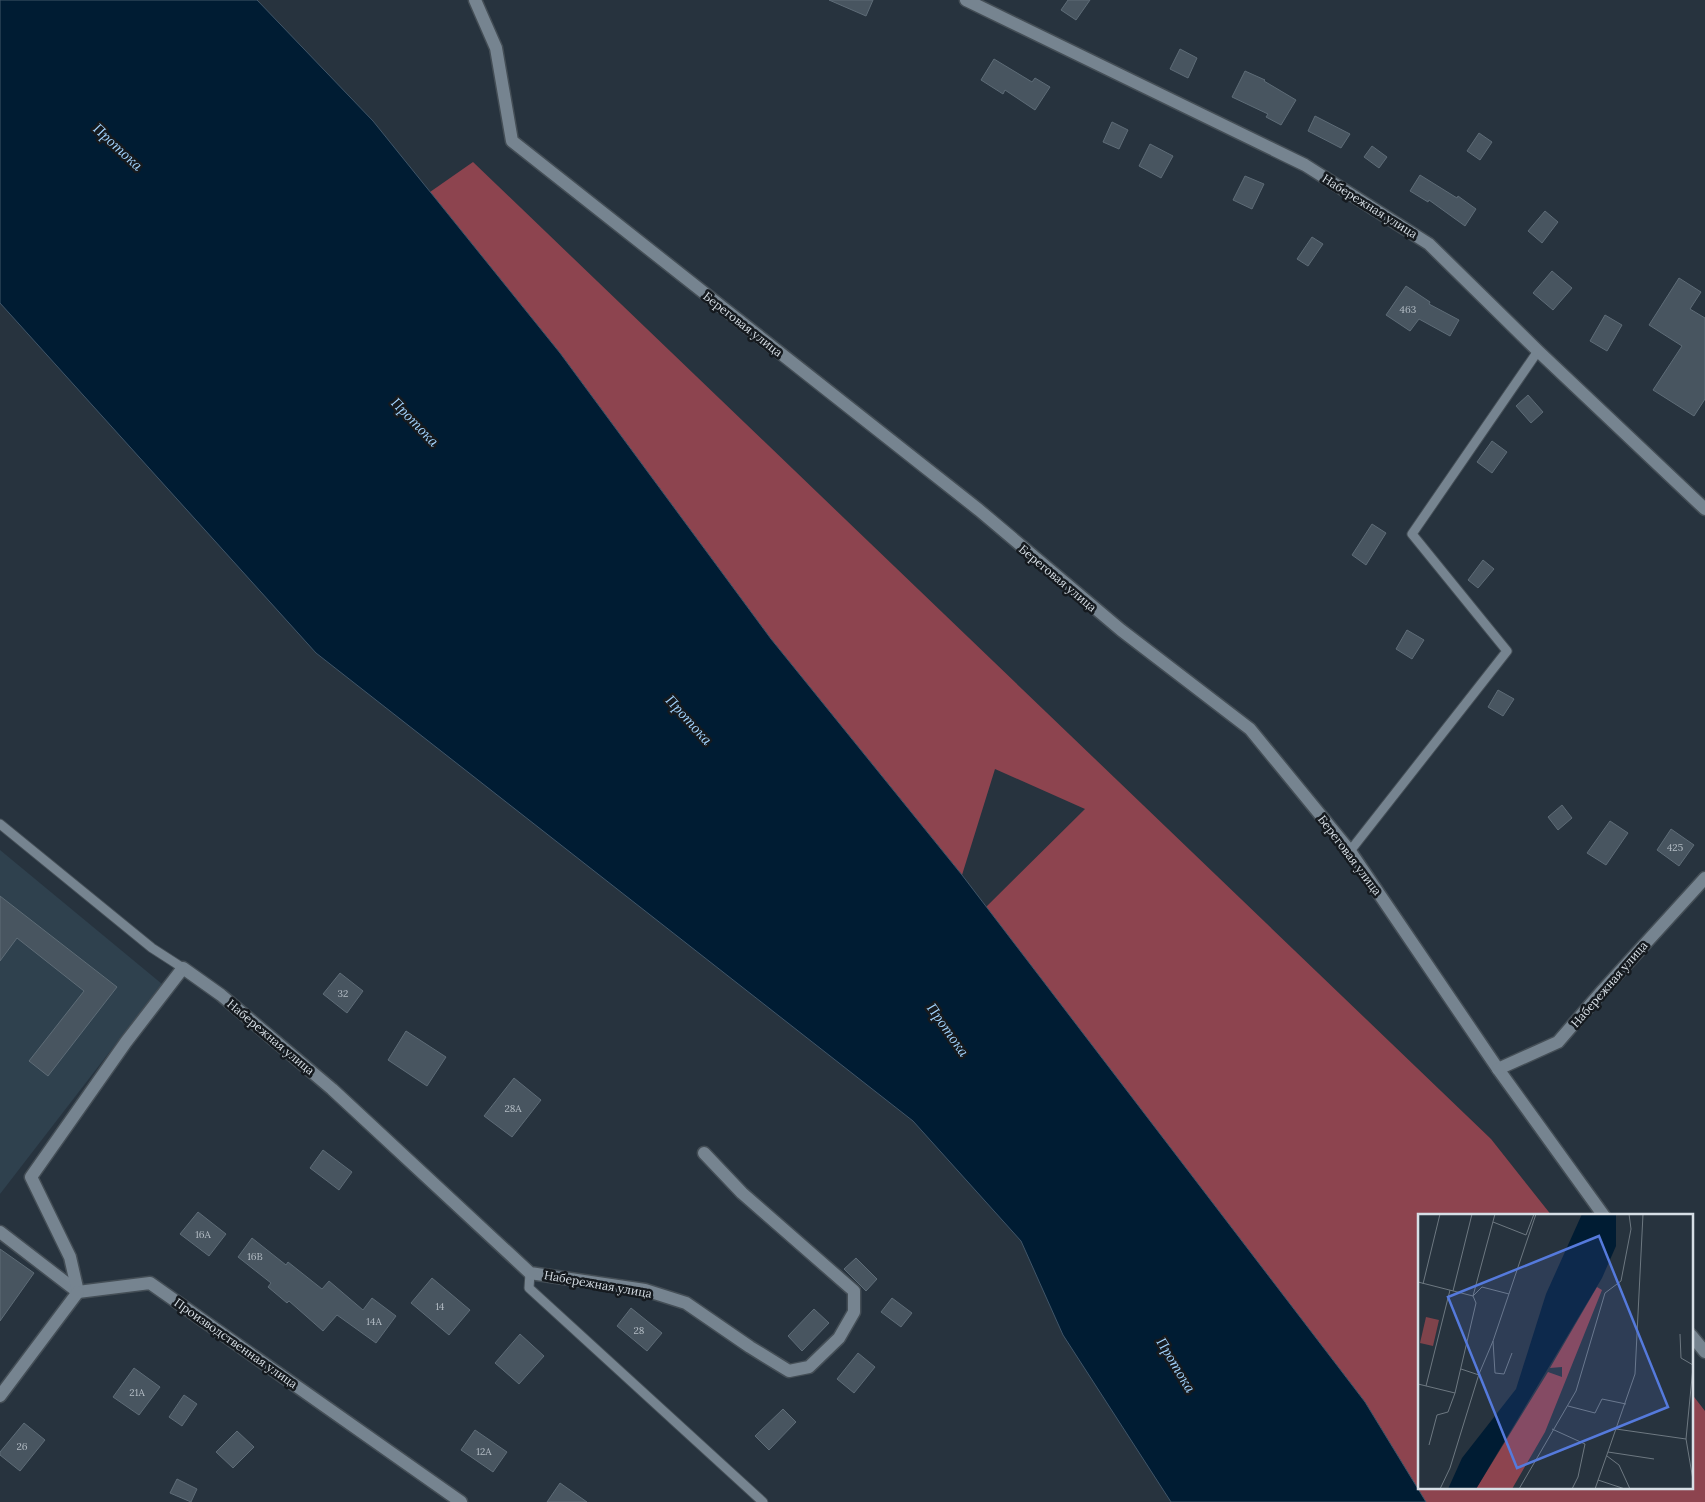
<svg xmlns="http://www.w3.org/2000/svg" width="1705" height="1502" viewBox="0 0 1705 1502" font-family="Lora,serif">
  <rect width="100%" height="100%" fill="#27333e"/>
  <!-- built -->
  <path fill="#2f414e" d="M0 850 162 984 0 1194Z"/>
  <!-- forest -->
  <path fill="#8d444f" d="M473 162 1491 1139 1552 1216H1419V1488H1691V1393L1705 1411V1502H1426L1365 1402 986 907 1085 809 995 769 962 875 771 639 560 353 430 192Z"/>
  <!-- water -->
  <path fill="#001c33" stroke="#405669" d="M0 0H257L373 121 560 353 771 639 962 875 1365 1402 1426 1502H1171L1063 1335 1021 1241 913 1121 316 653 0 303Z"/>
  <!-- building -->
  <g fill="#485560" stroke="#5e6c77">
    <path d="M829 0H873L866 16Z"/>
    <path d="M1068 0H1090L1076 20 1061 10Z"/>
    <path d="M1180 49 1197 58 1188 78 1170 69Z"/>
    <path d="M994 59 1032 82 1035 78 1050 87 1035 110 1005 90 1003 94 981 80Z"/>
    <path d="M1245 71 1265 80 1264 81 1296 100 1281 125 1266 117 1268 114 1232 97Z"/>
    <path d="M1315 116 1350 134 1341 148 1308 131Z"/>
    <path d="M1112 122 1128 130 1119 149 1103 142Z"/>
    <path d="M1479 133 1492 142 1480 160 1467 151Z"/>
    <path d="M1150 144 1173 156 1161 178 1139 166Z"/>
    <path d="M1372 146 1387 157 1379 168 1364 157Z"/>
    <path d="M1420 175 1457 198 1458 196 1476 209 1465 226 1429 200 1428 202 1410 191Z"/>
    <path d="M1245 176 1264 184 1252 209 1233 200Z"/>
    <path d="M1545 211 1558 222 1542 243 1528 231Z"/>
    <path d="M1312 237 1323 244 1308 266 1297 259Z"/>
    <path d="M1552 271 1572 288 1553 310 1533 293Z"/>
    <path d="M1679 278 1701 292 1690 309 1705 318V399L1694 416 1653 390 1682 346 1649 325Z"/>
    <path d="M1406 286 1430 302 1429 304 1459 320 1450 336 1419 319 1410 331 1386 315Z"/>
    <path d="M1605 315 1622 325 1607 351 1590 341Z"/>
    <path d="M1528 395 1543 412 1531 423 1516 406Z"/>
    <path d="M1492 441 1507 452 1492 473 1477 462Z"/>
    <path d="M1372 524 1386 533 1366 565 1352 555Z"/>
    <path d="M1483 560 1494 569 1478 588 1468 580Z"/>
    <path d="M1407 630 1424 640 1412 659 1396 649Z"/>
    <path d="M1498 690 1514 699 1503 716 1488 707Z"/>
    <path d="M1562 805 1572 818 1558 830 1548 817Z"/>
    <path d="M1610 821 1628 833 1606 865 1587 853Z"/>
    <path d="M1671 829 1694 845 1679 866 1657 850Z"/>
    <path d="M0 896 117 987 48 1076 29 1061 84 991 17 938 0 961Z"/>
    <path d="M340 973 363 991 347 1013 323 994Z"/>
    <path d="M406 1031 446 1057 427 1086 388 1060Z"/>
    <path d="M514 1078 541 1100 512 1137 484 1116Z"/>
    <path d="M323 1150 352 1172 339 1190 310 1168Z"/>
    <path d="M198 1212 226 1234 209 1256 180 1234Z"/>
    <path d="M252 1238 286 1265 288 1262 322 1289 329 1281 363 1310 372 1298 396 1316 376 1343 337 1315 323 1331 289 1301 287 1303 268 1287 271 1283 238 1257Z"/>
    <path d="M0 1249 34 1273 0 1321Z"/>
    <path d="M856 1258 877 1279 866 1291 844 1269Z"/>
    <path d="M432 1278 470 1310 449 1335 411 1303Z"/>
    <path d="M892 1298 912 1313 901 1327 881 1312Z"/>
    <path d="M631 1308 662 1333 647 1351 617 1326Z"/>
    <path d="M814 1309 829 1323 802 1351 788 1336Z"/>
    <path d="M520 1334 544 1356 519 1384 495 1363Z"/>
    <path d="M858 1353 875 1367 854 1393 837 1379Z"/>
    <path d="M134 1368 160 1387 139 1415 113 1397Z"/>
    <path d="M184 1395 197 1404 182 1426 169 1417Z"/>
    <path d="M783 1409 796 1422 769 1450 755 1436Z"/>
    <path d="M24 1423 45 1440 20 1471 0 1455V1452Z"/>
    <path d="M475 1430 507 1452 493 1472 461 1450Z"/>
    <path d="M237 1431 254 1447 233 1468 216 1452Z"/>
    <path d="M177 1479 197 1489 191 1502 170 1493Z"/>
    <path d="M560 1483 587 1502H547Z"/>
  </g>
  <g fill="none" stroke-linecap="round" stroke-linejoin="round">
    <defs>
      <g id="lane">
        <path d="M0 824 152 948 183 968"/>
        <path d="M1350 851 1507 651 1412 534 1538 351"/>
        <path d="M530 1273 529 1288 763 1502"/>
      </g>
      <g id="street">
        <path d="M475 0 496 48 512 141 979 510 1121 630 1250 729 1350 851 1498 1069 1604 1216"/>
        <path d="M1498 1069 1558 1042 1603 990 1705 878"/>
        <path d="M0 1232 78 1292 150 1283 461 1502"/>
        <path d="M78 1292 70 1257 31 1177 126 1042 183 968 221 995 332 1089 530 1273 645 1290 686 1303 750 1347 789 1371 809 1367 839 1338 854 1312V1291L742 1193 704 1153"/>
        <path d="M1691 1335 1705 1352"/>
        <path d="M0 1396 78 1292"/>
      </g>
      <path id="secondary" d="M966 0 1305 165 1429 244 1538 351 1705 509"/>
    </defs>
    <!-- lane casing -->
    <use href="#lane" stroke="#444e56" stroke-width="11"/>
    <!-- street casing -->
    <use href="#street" stroke="#444e56" stroke-width="15"/>
    <!-- secondary casing -->
    <use href="#secondary" stroke="#444e56" stroke-width="15"/>
    <!-- lane -->
    <use href="#lane" stroke="#768490" stroke-width="9"/>
    <!-- street -->
    <use href="#street" stroke="#768490" stroke-width="12"/>
    <!-- secondary -->
    <use href="#secondary" stroke="#768490" stroke-width="12"/>
  </g>
  <g text-anchor="middle" dominant-baseline="central" stroke-width="5" stroke-linejoin="round" paint-order="stroke">
    <!-- number labels -->
    <g font-size="10" fill="#b3bcc4">
      <text x="1408" y="309">463</text>
      <text x="1675" y="847">425</text>
      <text x="343" y="993">32</text>
      <text x="513" y="1108">28А</text>
      <text x="203" y="1234">16А</text>
      <text x="255" y="1256">16В</text>
      <text x="440" y="1306">14</text>
      <text x="374" y="1321">14А</text>
      <text x="639" y="1330">28</text>
      <text x="137" y="1392">21А</text>
      <text x="22" y="1446">26</text>
      <text x="484" y="1451">12А</text>
    </g>
    <!-- street labels -->
    <g font-size="12" fill="#d7dfe6" stroke="#151a1f">
      <text transform="translate(1370 206) rotate(32)">Набережная улица</text>
      <text transform="translate(743 324) rotate(38)">Береговая улица</text>
      <text transform="translate(1058 578) rotate(40)">Береговая улица</text>
      <text transform="translate(1350 855) rotate(53)">Береговая улица</text>
      <text transform="translate(1609 984) rotate(-49)">Набережная улица</text>
      <text transform="translate(271 1037) rotate(40)">Набережная улица</text>
      <text transform="translate(598 1284) rotate(10)">Набережная улица</text>
      <text transform="translate(236 1343) rotate(35)">Производственная улица</text>
    </g>
    <!-- water labels -->
    <g font-size="14" font-style="italic" fill="#a4d5ff" stroke="#151a1f">
      <text transform="translate(118 147) rotate(43)">Протока</text>
      <text transform="translate(415 422) rotate(46)">Протока</text>
      <text transform="translate(689 720) rotate(48)">Протока</text>
      <text transform="translate(948 1030) rotate(55)">Протока</text>
      <text transform="translate(1176 1365) rotate(59)">Протока</text>
    </g>
  </g>
  <!-- overview -->
  <g transform="translate(1418 1214)">
    <rect width="275" height="275" fill="#27333e"/>
    <path d="M8 103 21 106 15 132 2 129Z" fill="#7f434b"/>
    <path d="M179 73 184 76 127 218 94 275H58L130 158 144 163V153L132 154Z" fill="#8d444f"/>
    <path d="M164 0H198V32L184 64 58 275H30L44 244 98 175 128 80Z" fill="#001c33"/>
    <path fill="none" stroke="#6d7881" stroke-width="1" d="M75 8 108 21 116 0M0 68 55 82M5 70 22 0M35 77 54 0M55 82 64 73 91 80M262 120 263 144 275 151M94 139 86 160 77 159 75 127 118 0M275 153 268 225 275 266M43 155 61 161M0 170 37 179M8 172 32 76M150 192 177 199 184 185 208 190M134 215 167 230 160 263 154 275M198 215 268 225M11 231 19 201 30 198 37 179 58 89 55 82 77 0M190 238 236 245M189 242 201 251 212 275M180 266 207 275M22 275 32 254 61 160 75 127M101 275 158 177 187 79 203 67 213 15 211 0M177 275 217 160 225 0"/>
    <path fill="#557adc" fill-opacity="0.15" stroke="#557adc" stroke-width="2.5" d="M181 22 250 193 99 254 30 83Z"/>
    <rect width="275" height="275" fill="none" stroke="#d7dfe6" stroke-width="2.5"/>
  </g>
</svg>
